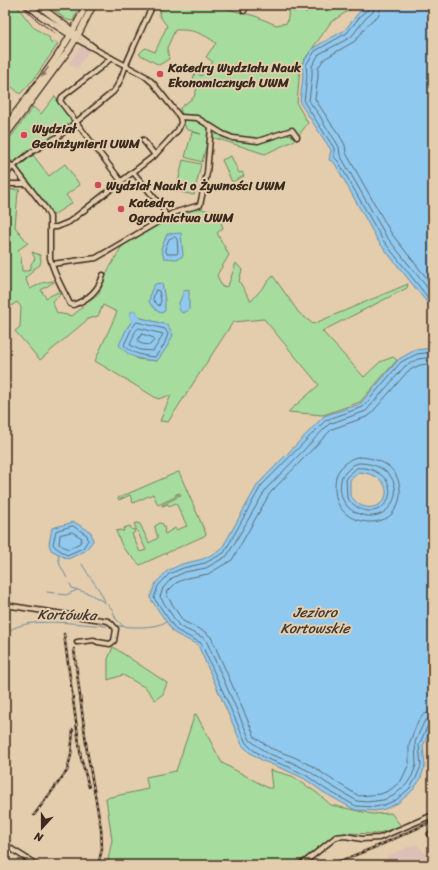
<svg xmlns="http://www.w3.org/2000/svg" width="438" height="870" viewBox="0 0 438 870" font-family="Sriracha,sans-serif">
  <rect width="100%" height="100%" fill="#e3cdad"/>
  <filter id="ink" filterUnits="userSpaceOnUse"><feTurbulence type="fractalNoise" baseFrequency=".025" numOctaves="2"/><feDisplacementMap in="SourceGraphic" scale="8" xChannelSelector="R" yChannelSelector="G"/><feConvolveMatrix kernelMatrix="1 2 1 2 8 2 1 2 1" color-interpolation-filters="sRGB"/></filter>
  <g filter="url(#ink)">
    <!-- built -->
    <g fill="#dcc0b5">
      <path d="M81 45 90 50 77 68 69 63Z"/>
      <path d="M416 844 433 861V865H373L388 860 387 856Z"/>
    </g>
    <!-- green -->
    <g fill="#a7dc9f" stroke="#71835e" fill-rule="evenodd">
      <path d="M5 5H16L33 27 50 38 49 41 52 44 54 41 58 44 34 79 20 94 12 87 5 96Z"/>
      <path d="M47 5H80L73 21 67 20Z"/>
      <path d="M162 5H220L231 10 255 16 276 25 287 23 289 11 307 12 309 5H357L331 22 300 66 297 104 308 123 295 140 265 154 209 136 202 162 185 157 192 132 201 134 186 129 180 108 194 97 197 88 193 79 195 72 201 76 213 62 206 57 216 43C203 33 191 29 175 30L167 48 169 59 159 65 139 54 145 48 155 52 167 26 159 15Z"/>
      <path d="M55 96 73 122 15 164 5 154V145L33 107 41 114Z"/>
      <path d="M33 155 49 176 65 164 80 185 66 195 72 203 52 216 17 168Z"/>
      <path d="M231 156 239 173 242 172 244 176 232 182 222 160Z"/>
      <path d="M183 160 201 164 194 195 176 191Z"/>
      <path d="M5 189 20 190 18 192 15 227 28 243 18 250 21 257 22 271H28L31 268V264L35 259 32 252 40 255 41 260 40 265 32 270V272L25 278 30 289 42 283 53 281 54 282 41 290 46 298 58 292 60 293 59 296 52 301 57 313 72 316 99 294 107 272 122 246 154 225 187 211 199 208 218 214 223 228 217 233 229 255 217 275 222 287 228 286 236 263 242 270 239 281 251 301 273 276 299 313 313 324 408 284 407 288 322 331 364 377 380 362 393 357 397 360 360 402 323 415 288 412 319 385 264 319 233 322 168 422 160 421 171 395 158 399 95 361 117 312 103 305 98 316 88 319 40 360 15 331 20 327 21 307 17 302 5 310V232L9 230 5 219ZM141 318 168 325 157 361 137 359 127 328 132 321Z"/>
      <path d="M178 472H179L206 534 204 536 140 565 123 548 116 531 121 530 123 532 124 528 130 526 132 530 134 529 135 532 132 534 140 552 146 550 134 524 137 523 140 524 149 543 158 538 155 528V526L160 523 163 524 165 530 164 531 165 534 175 528 176 530 187 526 176 503 169 506 168 504 162 506V505L176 498 178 494 179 496 181 495 180 493 176 494 175 497 158 505 153 494 133 503 130 495 119 500 118 498Z"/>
      <path d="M113 647 167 683 163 694 155 700 146 688 123 675 108 680V659Z"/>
      <path d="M195 714H196L222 763 268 788H272L270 770 292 776 317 793 331 805 372 814 391 813 401 826 376 834 345 833 336 835 298 864 292 865H107L112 840 106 798 148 789 146 777 176 771Z"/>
    </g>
    <!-- water -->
    <g fill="#90c9ef" stroke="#6e899b" fill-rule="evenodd">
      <path d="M369 5H433V310L378 241 334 162 329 160 331 150 300 103 303 76 302 64 313 48 345 30 360 11Z"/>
      <path d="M181 233 183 256 177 259 164 258 161 249 167 234Z"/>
      <path d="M162 283 165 300V311L161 313 157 311 149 302 151 291 155 284Z"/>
      <path d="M189 290V310L182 313 179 309V303L184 291Z"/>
      <path d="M134 310 141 318 168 325 173 335 167 347 157 361C140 359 131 359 119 345L127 328 132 321 129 314Z"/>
      <path d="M433 348V725L423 746 425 766 420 780 413 790 398 803 385 809 375 811 355 810 323 792 305 779 288 771 263 761 249 752 242 745 198 645 174 633 150 598 155 584 167 571 182 564 203 559 221 550 258 484 324 416 360 404 399 359 415 350ZM359 472C401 476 388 515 362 506 357 504 353 499 350 495V480Z"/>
      <path d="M74 522 91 532 93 541 85 551 68 559 51 550 49 544 52 528Z"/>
    </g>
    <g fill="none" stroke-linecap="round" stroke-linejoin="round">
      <!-- shore -->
      <g stroke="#5d6a72" stroke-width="1">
        <path d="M370 5 369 9 362 14 347 33 315 51 306 65 307 76 304 102 334 148V157L338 161 382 239 433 304"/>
        <path d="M375 5 373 12 366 18 351 37 319 54 312 66V77L309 101 320 116 325 126 335 140 339 147 340 155 386 236 433 295"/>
        <path d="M381 5 379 15 370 22 355 41 324 59 318 68V77L315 99 330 122 340 136 345 145 346 153 391 233 433 286"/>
        <path d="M175 237 177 239 178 253 176 254H167L165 249 169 239Z"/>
        <path d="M156 290 159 291 161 301 159 306 153 300Z"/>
        <path d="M137 322 165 329 168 334 164 345 155 357C144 356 132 354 124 345L131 330Z"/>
        <path d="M139 328 163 334 159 342 153 351 140 350 130 345 135 332Z"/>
        <path d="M142 334 154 338V340L150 345 142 344 138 342V340Z"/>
        <path d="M433 352 417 354 401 362 363 407 326 420 261 486 224 553 205 563 183 568 169 574 158 586 154 598 176 630 201 643 246 743 252 749 265 758 289 767 307 776 325 789 356 806 375 807 384 805 396 800 410 788 416 778 421 766 419 745 428 725 433 723"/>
        <path d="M433 357 418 359 405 366 366 411 329 424 266 489 227 556 206 568 185 572 172 578 163 588 160 597 179 626 202 637 206 640 250 740 267 753 291 762 309 771 328 784 357 801 367 802 383 800 393 796 406 785 412 776 416 765 415 742 424 722 428 719 433 718"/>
        <path d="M433 363 420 365 408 371 369 416 332 429 270 493 232 560 208 574 187 578 176 583 168 591 167 596 183 621 205 632 211 637 255 737 270 748 294 757 312 766 331 779 359 796 381 794 390 790 401 781 409 764V744L418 721 424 714 433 712"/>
        <path d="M359 457C379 458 398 466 400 489 401 498 398 506 392 514 386 520 378 522 369 522 349 521 335 509 335 488 335 476 337 471 345 464 349 460 353 457 359 457Z"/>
        <path d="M359 463C368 463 377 465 385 471 405 485 394 518 368 516 360 515 354 513 348 507 340 499 339 487 342 476L353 465Z"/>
        <path d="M357 468C364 467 372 469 378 473 407 489 377 533 347 498L346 478Z"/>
        <path d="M73 526 87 535 88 540 83 548 67 555 55 547 53 544 56 531Z"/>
        <path d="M72 532 82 538 80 543 68 549 59 544 60 535Z"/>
      </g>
      <!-- stream -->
      <g stroke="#6e899b" stroke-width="1">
        <path d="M58 555 60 565 67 578"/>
        <path d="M82 564C88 576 103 592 105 603"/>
        <path d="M70 584 72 588 90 594 104 602"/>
        <path d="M47 592 54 593"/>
        <path d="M59 594 66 595 77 590"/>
        <path d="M108 605 112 609 116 619 123 626"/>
        <path d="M117 626C133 627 152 629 166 622"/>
        <path d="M5 634C24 614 81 625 107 626"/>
      </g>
      <defs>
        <g id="street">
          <path d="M244 11 246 5"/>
          <path d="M78 35 94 47"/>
          <path d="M111 58 101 67 62 97 60 101 121 181"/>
          <path d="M180 117 197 118 223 134 233 138 258 141 292 130 297 137"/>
          <path d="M143 140 155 155"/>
          <path d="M5 168 8 164 13 166 15 165 33 151 59 136 113 92C121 83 123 71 128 60 136 42 144 23 153 5"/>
          <path d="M133 172 162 207 166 216"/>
          <path d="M5 176 13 166 46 209 50 217V258C54 275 63 289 70 304L73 305C87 300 99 290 103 275"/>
          <path d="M5 184H27"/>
          <path d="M51 227H57L69 222 155 155 178 130 181 123 180 117 153 83 145 76 76 39"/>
          <path d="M52 264 96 258 173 213 200 205 207 173 211 127"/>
          <path d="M5 605 108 621 111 623 116 629 114 641 110 644 98 642 94 640 77 642"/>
          <path d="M430 834 433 839"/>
          <path d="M5 845 37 865"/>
          <path d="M299 865 306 861 336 837 345 836 362 839 379 838 433 815"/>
        </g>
        <g id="secondary">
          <path d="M28 5 41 16 74 37"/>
          <path d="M38 5 75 33"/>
          <path d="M5 127C34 88 66 50 86 5"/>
          <path d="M5 136 70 48 78 35 93 5"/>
        </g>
      </defs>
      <!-- street casing -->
      <use href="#street" stroke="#3b2a1e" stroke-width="7"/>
      <!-- secondary casing -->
      <use href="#secondary" stroke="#3b2a1e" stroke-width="8"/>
      <!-- street -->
      <use href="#street" stroke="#e3cdad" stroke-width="4"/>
      <!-- secondary -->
      <use href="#secondary" stroke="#e3cdad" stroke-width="5.5"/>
      <!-- tram -->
      <path stroke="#3b2a1e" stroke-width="1" d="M21 5 38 21 56 34"/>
      <defs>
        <g id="rail">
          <path d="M64 634 81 758 89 787"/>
          <path d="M74 649 87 751 101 828 102 849 98 865"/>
          <path d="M34 815 67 771 71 755 73 730"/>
          <path d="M330 865 378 846 433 821"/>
        </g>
      </defs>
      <!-- rail casing -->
      <use href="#rail" stroke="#3b2a1e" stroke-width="2.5"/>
      <!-- rail -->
      <use href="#rail" stroke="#e3cdad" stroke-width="1" stroke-dasharray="3" stroke-linecap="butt"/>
    </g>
    <!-- one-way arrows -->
    <defs><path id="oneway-solid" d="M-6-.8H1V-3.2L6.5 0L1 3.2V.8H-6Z"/></defs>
    <use fill="#87735e" href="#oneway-solid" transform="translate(45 72) rotate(126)"/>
  </g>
  <!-- markers -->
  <g fill="#d1495b" stroke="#e3cdad" stroke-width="1.5">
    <circle cx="160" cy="74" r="4"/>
    <circle cx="24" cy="135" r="4"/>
    <circle cx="98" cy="185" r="4"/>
    <circle cx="121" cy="209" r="4"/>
  </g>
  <g text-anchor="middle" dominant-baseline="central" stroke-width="4" stroke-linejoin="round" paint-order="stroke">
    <!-- poi labels -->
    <g font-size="13" font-weight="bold" fill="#3b2a1e" stroke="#e3cdad" text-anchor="start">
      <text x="168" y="67">Katedry Wydziału Nauk<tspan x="168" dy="15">Ekonomicznych UWM</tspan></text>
      <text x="32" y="128">Wydział<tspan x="32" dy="15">Geoinżynierii UWM</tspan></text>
      <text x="106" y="185">Wydział Nauki o Żywności UWM</text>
      <text x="129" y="202">Katedra<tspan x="129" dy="15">Ogrodnictwa UWM</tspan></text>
    </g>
    <!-- water labels -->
    <g font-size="14" font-style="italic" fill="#443a33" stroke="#e3cdad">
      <text x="315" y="612">Jezioro<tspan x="315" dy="16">Kortowskie</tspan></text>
      <text transform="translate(67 615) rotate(1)">Kortówka</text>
    </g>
  </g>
  <!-- margin -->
  <rect width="438" height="870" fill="none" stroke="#e3cdad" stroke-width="20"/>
  <rect x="10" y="10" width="418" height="850" fill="none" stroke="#3b2a1e" stroke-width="1.5" filter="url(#ink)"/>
  <!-- north arrow -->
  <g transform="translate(42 828) rotate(201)" stroke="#e3cdad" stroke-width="3" paint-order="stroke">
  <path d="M0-3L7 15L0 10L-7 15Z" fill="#3b2a1e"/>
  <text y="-6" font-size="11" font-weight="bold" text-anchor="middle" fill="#3b2a1e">N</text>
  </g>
</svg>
